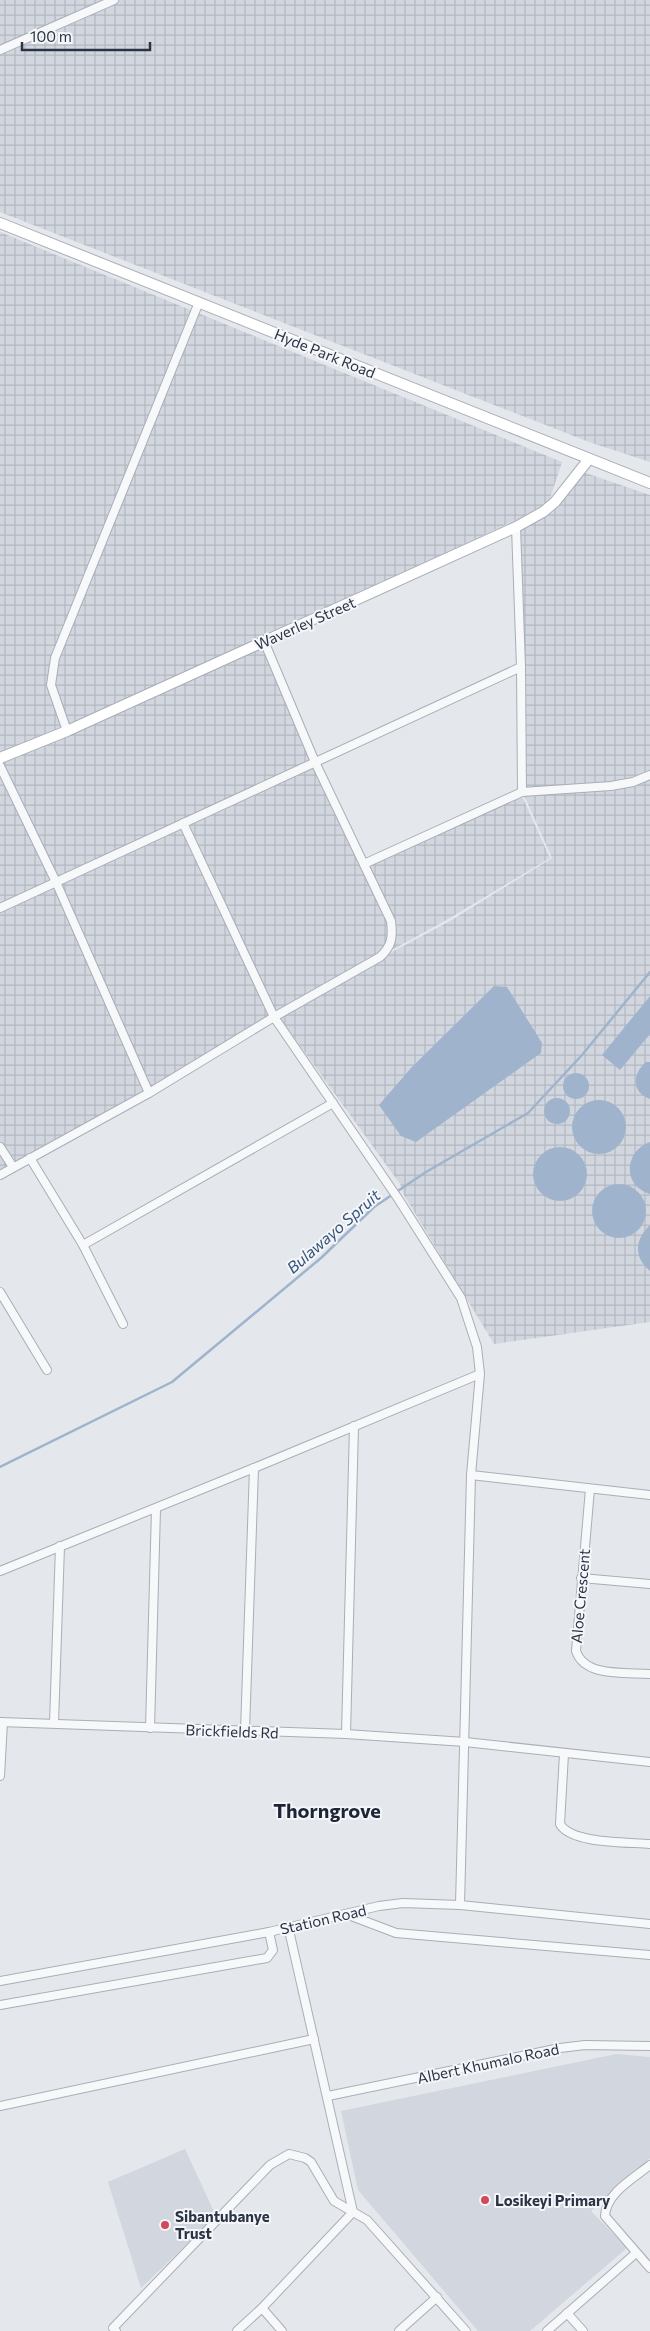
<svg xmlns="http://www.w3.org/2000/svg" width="650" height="2331" viewBox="0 0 650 2331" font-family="Commissioner,sans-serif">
  <defs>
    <pattern id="industrial-grid" width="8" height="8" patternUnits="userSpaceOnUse" patternTransform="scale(1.25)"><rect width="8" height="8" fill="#d2d6de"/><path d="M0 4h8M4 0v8" fill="none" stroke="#b4b8c0"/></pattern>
  </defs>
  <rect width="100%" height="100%" fill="#e4e7ec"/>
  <!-- built -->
  <g fill="#d2d6de">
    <path d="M616 2054 650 2057V2158L591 2211 627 2248 530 2331H478L358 2190 341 2111Z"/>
    <path d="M185 2149 216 2216 141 2288 108 2182Z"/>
  </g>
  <!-- industrial -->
  <g fill="url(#industrial-grid)">
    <path d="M0 0H650V462L589 442 0 212Z"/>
    <path d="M0 232 562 462 548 505 262 639 310 761 363 865 521 794 550 858 450 918 272 1016 0 1175Z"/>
    <path d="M583 472 650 495V770L620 782 523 790 520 530 553 512Z"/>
    <path d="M650 779V1322L494 1344 404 1195 400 1184 280 1018 374 966 392 952 450 921 552 858 524 795 610 790Z"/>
  </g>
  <!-- water -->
  <g fill="#9fb4cc">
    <path d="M494 986 507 987 542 1043 541 1053 416 1142 401 1136 379 1105 411 1068Z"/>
    <path d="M650 996V1034L620 1070 602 1055Z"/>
    <path d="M646 1062H650V1099C631 1092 632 1074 646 1062Z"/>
    <circle cx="576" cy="1086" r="13"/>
    <circle cx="557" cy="1111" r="13"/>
    <circle cx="599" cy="1127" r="27"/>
    <path d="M650 1142V1194C622 1186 624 1151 650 1142Z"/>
    <circle cx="560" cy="1174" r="27"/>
    <circle cx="619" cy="1211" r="27"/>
    <path d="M650 1225V1271C633 1257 635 1239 650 1225Z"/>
  </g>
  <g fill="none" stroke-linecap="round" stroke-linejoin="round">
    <!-- stream -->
    <path stroke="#9fb4cc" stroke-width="2.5" d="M0 1467 172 1382 321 1258 374 1207 426 1172 528 1113 582 1055 650 972"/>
    <defs>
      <g id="street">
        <path d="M0 50 114 0"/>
        <path d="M516 527 521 667 522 792"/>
        <path d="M67 731 51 685 55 658 199 302"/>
        <path d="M0 766 56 882 149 1093"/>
        <path d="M183 823 274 1017 399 1200 461 1298 477 1347 480 1374 471 1475 460 1905"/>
        <path d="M364 864 522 792 611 786 633 782 650 775"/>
        <path d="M0 908 521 667"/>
        <path d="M0 1147 13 1167"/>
        <path d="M30 1158 83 1245 123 1324"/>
        <path d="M0 1175 149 1093 274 1017 380 957C392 946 393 937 391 921L315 762 264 641"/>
        <path d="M83 1245 333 1103"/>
        <path d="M0 1292 47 1370"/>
        <path d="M471 1475 650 1495"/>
        <path d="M590 1489 576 1651C585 1678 627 1672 650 1674"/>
        <path d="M0 1571 254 1468 480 1374"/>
        <path d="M581 1578 650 1584"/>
        <path d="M0 1722 346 1734 465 1742 650 1762"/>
        <path d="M54 1723 60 1546"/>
        <path d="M150 1728 156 1509"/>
        <path d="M245 1731 254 1468"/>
        <path d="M346 1734 354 1426"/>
        <path d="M564 1754 560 1824C571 1844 628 1842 650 1844"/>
        <path d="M0 1776 3 1722"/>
        <path d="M346 1914 396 1933 650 1955"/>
        <path d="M0 1981 269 1932 379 1906 403 1903 460 1905 650 1924"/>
        <path d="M0 2005 267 1958 273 1950 269 1932"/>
        <path d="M328 2096 560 2048 585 2045 650 2046"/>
        <path d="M0 2106 314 2039"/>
        <path d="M650 2165C634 2178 606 2193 605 2216L650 2268"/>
        <path d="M262 2308 282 2331"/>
        <path d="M567 2313 583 2331"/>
        <path d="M116 2331 113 2328 270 2165 289 2154 305 2158 311 2162 334 2201 367 2220 466 2331"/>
        <path d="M237 2331 262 2308 353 2212 288 1926"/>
        <path d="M399 2331 437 2297"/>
        <path d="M547 2331 636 2253"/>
      </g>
      <g id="secondary">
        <path d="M0 223 650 483"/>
        <path d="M0 758 67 731 516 527 543 512 555 502 589 459"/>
      </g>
    </defs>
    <!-- street casing -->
    <use href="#street" stroke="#a9aeb7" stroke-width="10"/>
    <!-- secondary casing -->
    <use href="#secondary" stroke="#a9aeb7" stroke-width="12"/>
    <!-- street -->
    <use href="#street" stroke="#f7f8fa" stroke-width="8"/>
    <!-- secondary -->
    <use href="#secondary" stroke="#fff" stroke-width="10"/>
  </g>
  <!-- markers -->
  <g fill="#d1495b" stroke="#f4f6f9" stroke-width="2">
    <circle cx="485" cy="2200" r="5"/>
    <circle cx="165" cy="2225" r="5"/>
  </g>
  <g text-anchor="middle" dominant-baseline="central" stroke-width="4" stroke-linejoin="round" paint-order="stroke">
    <!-- street labels -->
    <g font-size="15" fill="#2b3445" stroke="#f4f6f9">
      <text transform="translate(325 353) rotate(22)">Hyde Park Road</text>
      <text transform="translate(305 623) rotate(-24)">Waverley Street</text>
      <text transform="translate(580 1596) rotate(-85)">Aloe Crescent</text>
      <text transform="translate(232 1731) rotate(2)">Brickfields Rd</text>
      <text transform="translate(323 1919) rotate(-13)">Station Road</text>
      <text transform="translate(488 2063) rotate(-12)">Albert Khumalo Road</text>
    </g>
    <!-- poi labels -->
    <g font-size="15" font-weight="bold" fill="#2b3445" stroke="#f4f6f9" text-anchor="start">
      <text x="495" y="2200">Losikeyi Primary</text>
      <text x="175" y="2216">Sibantubanye<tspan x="175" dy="17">Trust</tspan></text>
    </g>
    <!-- water labels -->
    <g font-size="16" font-style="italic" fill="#34527a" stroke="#f4f6f9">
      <text transform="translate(333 1231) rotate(-41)">Bulawayo Spruit</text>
    </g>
    <!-- district labels -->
    <g font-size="20" font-weight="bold" fill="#1d2536" stroke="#f4f6f9">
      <text x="327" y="1810">Thorngrove</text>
    </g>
  </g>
  <!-- scale -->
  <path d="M22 42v8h128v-8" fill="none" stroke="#2b3445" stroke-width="2.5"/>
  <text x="30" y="42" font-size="15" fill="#2b3445" stroke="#f4f6f9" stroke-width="4" paint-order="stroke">100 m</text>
</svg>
